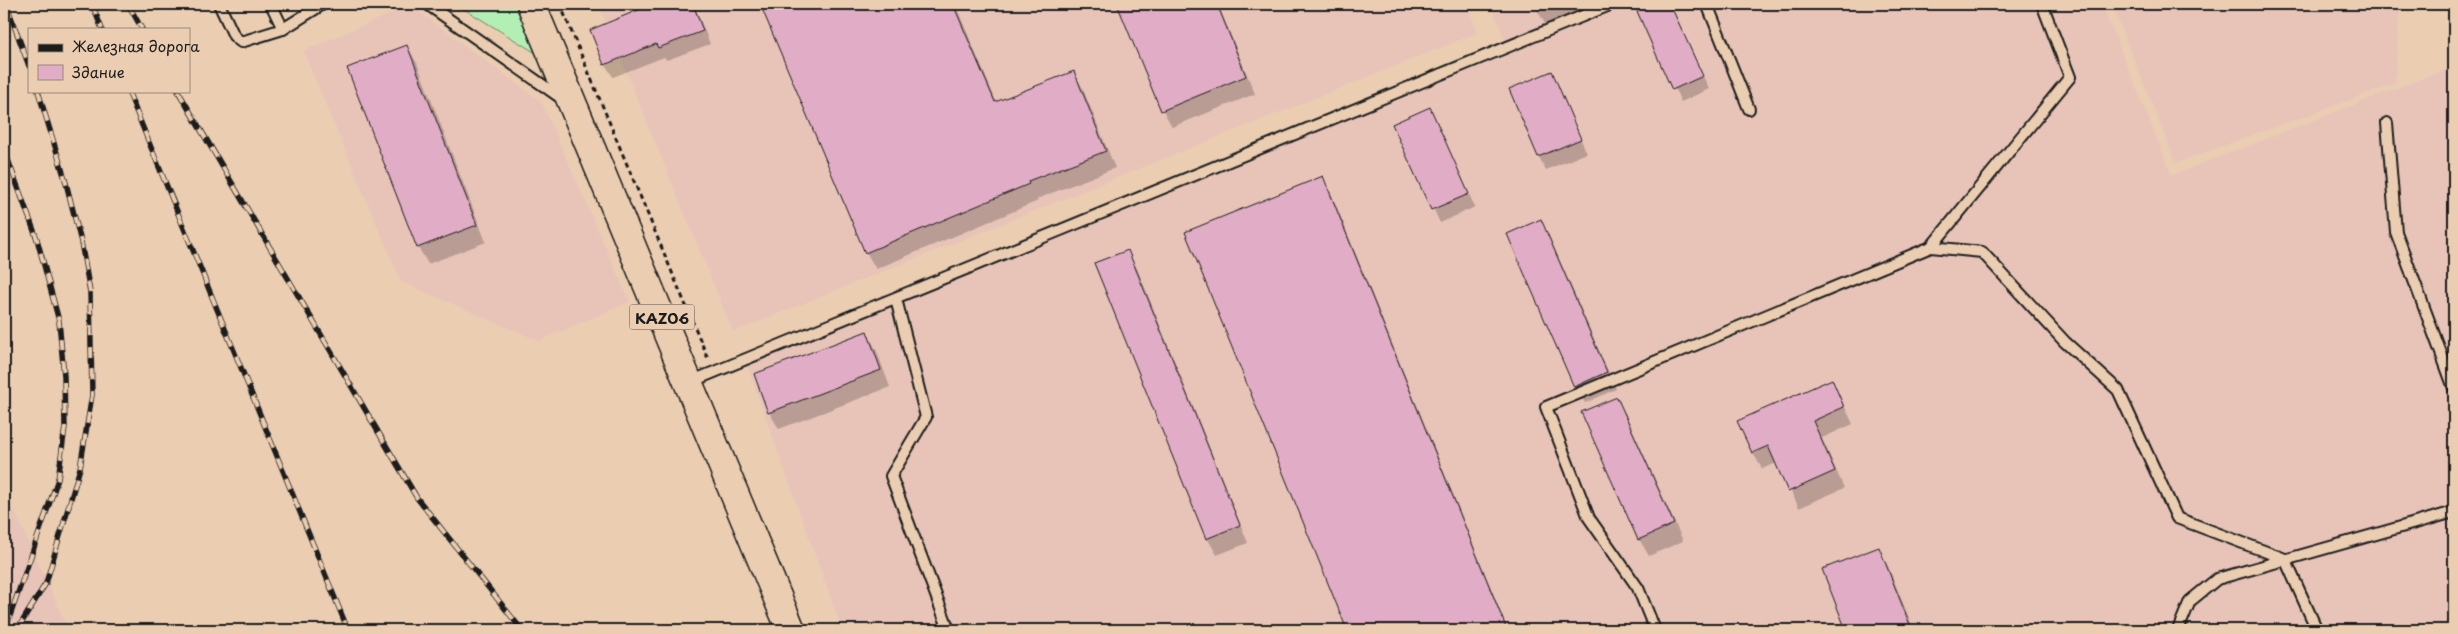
<svg xmlns="http://www.w3.org/2000/svg" width="2458" height="634" viewBox="0 0 2458 634" font-family="'Playpen Sans',sans-serif">
  <rect width="100%" height="100%" fill="#ebceb2"/>
  <filter id="ink" filterUnits="userSpaceOnUse"><feTurbulence type="fractalNoise" baseFrequency=".02" numOctaves="2"/><feDisplacementMap in="SourceGraphic" scale="10" xChannelSelector="R" yChannelSelector="G"/><feConvolveMatrix kernelMatrix="1 2 1 2 8 2 1 2 1" color-interpolation-filters="sRGB"/></filter>
  <g filter="url(#ink)">
    <!-- built -->
    <g fill="#e8c4b8">
      <path d="M598 4H1467L1478 33 733 332Z"/>
      <path d="M1491 4H2102L2172 175 2454 66V630H842L743 355 1505 42Z"/>
      <path d="M2111 4H2400L2395 84 2176 163Z"/>
      <path d="M410 5 541 101 630 302 539 341 401 282 303 51Z"/>
      <path d="M4 487 69 630H4Z"/>
    </g>
    <!-- green -->
    <path fill="#b3efb5" stroke="#688668" d="M456 4H517L536 53Z"/>
    <!-- shadow -->
    <g fill="#0003">
      <path d="M642 4H694L710 44 667 60 664 57 613 77 605 64 644 9Z"/>
      <path d="M762 4H955L997 103 1074 72 1083 89 1115 168 1037 199 1038 201 876 269 866 252Z"/>
      <path d="M1119 4H1218L1255 94 1172 127 1163 110Z"/>
      <path d="M1534 4H1586L1588 8 1546 26Z"/>
      <path d="M1650 4H1670L1709 89 1681 102 1637 9Z"/>
      <path d="M407 46 417 63 486 242 428 264 418 247Z"/>
      <path d="M1551 73 1587 153 1546 170 1539 157Z"/>
      <path d="M1429 109 1475 207 1440 223 1394 124Z"/>
      <path d="M1322 178 1332 195 1508 630H1348L1187 233Z"/>
      <path d="M2454 183V205L2447 185Z"/>
      <path d="M1540 221 1550 238 1616 389 1585 403 1575 386Z"/>
      <path d="M1127 251 1137 268 1248 543 1217 555 1207 538Z"/>
      <path d="M866 332 876 349 890 387 779 429 769 412Z"/>
      <path d="M1832 380 1853 424 1822 438 1844 488 1799 508 1777 463 1762 469 1753 453Z"/>
      <path d="M1616 398 1626 415 1683 541 1649 556 1639 539Z"/>
      <path d="M1878 549 1888 566 1914 630H1848L1824 570Z"/>
      <path d="M1197 625 1200 630H1185Z"/>
    </g>
    <!-- building -->
    <g fill="#e1acc6" stroke="#1c1c1c">
      <path d="M641 4H693L703 31 658 48 656 44 604 65 590 30 643 8Z"/>
      <path d="M760 4H953L995 102 1074 71 1106 151 1028 181 1029 184 865 253Z"/>
      <path d="M1117 4H1217L1246 76 1161 111Z"/>
      <path d="M1647 4H1670L1703 76 1672 90 1636 9Z"/>
      <path d="M407 45 477 225 417 248 347 68Z"/>
      <path d="M1552 71 1581 139 1538 157 1509 89Z"/>
      <path d="M1430 107 1469 194 1431 210 1392 124Z"/>
      <path d="M1323 176 1507 630H1347L1185 232Z"/>
      <path d="M1541 219 1607 372 1574 387 1507 234Z"/>
      <path d="M1128 250 1240 525 1206 539 1094 263Z"/>
      <path d="M867 331 881 370 768 413 754 374Z"/>
      <path d="M1832 379 1844 407 1813 421 1835 471 1788 492 1768 446 1752 453 1737 421Z"/>
      <path d="M1617 397 1674 524 1638 540 1581 412Z"/>
      <path d="M1879 547 1912 630H1846L1822 569Z"/>
    </g>
    <g fill="none" stroke-linecap="round" stroke-linejoin="round">
      <defs>
        <g id="lane">
          <path d="M219 4 234 36 241 42 283 29 323 4"/>
          <path d="M271 4 283 29"/>
          <path d="M427 4 564 100"/>
          <path d="M1707 4 1749 109"/>
          <path d="M2387 123 2396 232 2454 388"/>
          <path d="M1931 247 1982 252 2065 342 2118 390 2177 518 2285 559 2317 630"/>
          <path d="M896 299 926 417 891 476 949 630"/>
          <path d="M690 382 1612 4"/>
          <path d="M1655 630 1638 588 1589 518 1546 407 1931 247 2070 77 2042 4"/>
          <path d="M2178 630 2190 601 2217 579 2454 512"/>
        </g>
        <path id="highway" d="M531 4 791 630"/>
      </defs>
      <!-- lane casing -->
      <use href="#lane" stroke="#1c1c1c" stroke-width="14"/>
      <!-- highway casing -->
      <use href="#highway" stroke="#1c1c1c" stroke-width="31"/>
      <!-- path -->
      <path stroke="#1c1c1c" stroke-width="3" stroke-dasharray="5 4" stroke-linecap="butt" d="M560 4 709 361"/>
      <!-- lane -->
      <use href="#lane" stroke="#ebceb2" stroke-width="10"/>
      <!-- highway -->
      <use href="#highway" stroke="#ebceb2" stroke-width="28"/>
      <defs>
        <g id="rail">
          <path d="M92 4 102 29"/>
          <path d="M128 4 142 29"/>
          <path d="M7 6 29 66"/>
          <path d="M128 91 348 630"/>
          <path d="M178 91 417 498 522 630"/>
          <path d="M4 149 37 239 59 321 64 376 65 427 58 479 5 630"/>
          <path d="M17 630 46 583 80 468 92 395 90 292 81 242 65 179 38 91"/>
        </g>
      </defs>
      <!-- rail casing -->
      <use href="#rail" stroke="#1c1c1c" stroke-width="5.5"/>
      <!-- rail -->
      <use href="#rail" stroke="#ebceb2" stroke-width="4" stroke-dasharray="11" stroke-linecap="butt"/>
    </g>
  </g>
  <g text-anchor="middle" dominant-baseline="central" stroke-width="4" stroke-linejoin="round" paint-order="stroke">
    <!-- shield labels -->
    <rect fill="#ebceb2" stroke="#5a5149" stroke-width="1" x="629.5" y="304.5" width="65" height="25" rx="4"/>
    <g font-size="15" font-weight="bold" fill="#1c1c1c">
      <text x="662" y="317">KАZ06</text>
    </g>
  </g>
  <!-- margin -->
  <rect width="2458" height="634" fill="none" stroke="#ebceb2" stroke-width="20"/>
  <rect x="10" y="10" width="2438" height="614" fill="none" stroke="#1c1c1c" stroke-width="2" filter="url(#ink)"/>
  <!-- legend -->
  <rect x="28" y="28" width="162" height="65" fill="#ebceb2" stroke="#988776"/>
  <rect x="38" y="44" width="25" height="8" fill="#1c1c1c" stroke="#988776"/>
  <text x="72" y="52" font-size="15" fill="#1c1c1c">Железная дорога</text>
  <rect x="38" y="65" width="25" height="15" fill="#e1acc6" stroke="#988776"/>
  <text x="72" y="78" font-size="15" fill="#1c1c1c">Здание</text>
</svg>
